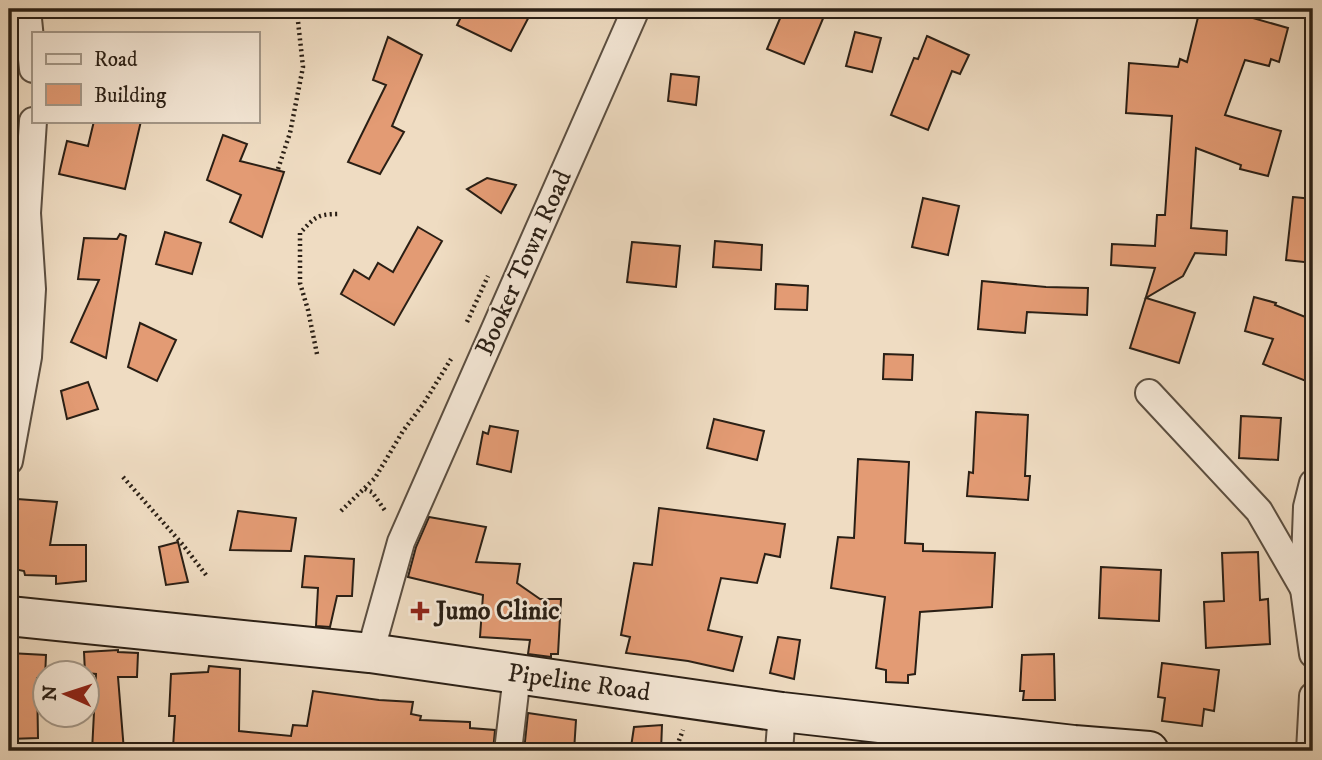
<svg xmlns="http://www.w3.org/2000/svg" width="1322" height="760" viewBox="0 0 1322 760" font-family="'IM FELL DW Pica',serif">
  <rect width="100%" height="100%" fill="#efdcc2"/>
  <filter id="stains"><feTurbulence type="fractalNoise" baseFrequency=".00286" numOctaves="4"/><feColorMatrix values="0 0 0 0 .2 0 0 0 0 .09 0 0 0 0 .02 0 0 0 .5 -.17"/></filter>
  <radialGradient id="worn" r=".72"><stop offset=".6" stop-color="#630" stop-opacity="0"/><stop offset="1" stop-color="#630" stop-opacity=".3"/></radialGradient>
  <!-- building -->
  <g fill="#e39b74" stroke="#2a1f15" stroke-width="2">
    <path d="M465 9H533L511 51 457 25Z"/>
    <path d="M784 9H827L804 64 767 49Z"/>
    <path d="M1200 9H1240L1239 14 1288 28 1279 62 1271 59 1269 66 1245 60 1225 115 1281 131 1268 176 1240 169 1241 165 1196 148 1191 228 1227 231 1226 255 1195 253 1183 276 1146 298 1195 313 1179 363 1130 348 1155 268 1111 265 1112 244 1155 246 1157 215H1165L1172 116 1126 113 1129 63 1178 67 1180 59 1187 62Z"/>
    <path d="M855 32 881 38 872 72 846 66Z"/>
    <path d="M927 36 969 55 960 74 952 71 928 130 891 115 914 58 918 59Z"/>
    <path d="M388 37 422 55 392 126 404 132 380 174 348 162 386 85 373 80Z"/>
    <path d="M671 74 699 77 696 105 668 101Z"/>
    <path d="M94 121H141L125 189 59 174 67 141 88 146Z"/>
    <path d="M223 135 247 144 240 161 284 172 262 237 230 222 241 195 207 180Z"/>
    <path d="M487 178 516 185 501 213 467 189Z"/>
    <path d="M1293 197 1313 199V263L1286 260Z"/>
    <path d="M923 198 959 206 948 255 912 247Z"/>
    <path d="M418 227 442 241 394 325 341 294 354 270 369 279 378 263 393 272Z"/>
    <path d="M165 232 201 243 192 274 156 264Z"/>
    <path d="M120 234 126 236 106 358 71 342 99 280 78 279 84 238 117 239Z"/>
    <path d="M715 241 762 245 761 270 713 267Z"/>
    <path d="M632 242 680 246 676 287 627 282Z"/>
    <path d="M982 281 1046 287 1088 288 1087 315 1027 312 1025 333 978 329Z"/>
    <path d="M776 284 808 286 807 310 775 309Z"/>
    <path d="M1254 297 1276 303 1275 305 1313 320V361L1306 381 1263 364 1273 339 1245 331Z"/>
    <path d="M140 323 176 340 157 381 128 367Z"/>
    <path d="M884 354 913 355 912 380 883 379Z"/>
    <path d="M88 382 98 409 67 419 61 391Z"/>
    <path d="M976 412 1028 415 1025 476H1030L1028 500 967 496 969 472 973 473Z"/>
    <path d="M1241 416 1281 418 1278 460 1239 458Z"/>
    <path d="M714 419 764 431 757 460 707 448Z"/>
    <path d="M490 426 518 431 511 472 477 464 483 432 488 434Z"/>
    <path d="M858 459 909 462 905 543 923 544V551L995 553 992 607 920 612 915 674 908 675V683L886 682V670L876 668 885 597 831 588 838 537 854 538Z"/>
    <path d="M17 499 57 502 50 545H86V581L56 584V576L25 575 24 571 9 568V518L14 519Z"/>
    <path d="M659 508 785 524 780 557 765 554 757 583 721 578 708 630 742 637 733 671 688 661 626 653 630 637 621 635 634 563 652 565Z"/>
    <path d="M238 511 296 518 291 551 230 550Z"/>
    <path d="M429 517 486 527 476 562 520 564 517 583 540 599H561L558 654H551V657L528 654 530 640 480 637 483 595 408 577 416 547Z"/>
    <path d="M178 542 188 582 166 585 159 547Z"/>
    <path d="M1258 552 1260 600 1268 599 1270 644 1206 648 1204 602 1224 601 1222 553Z"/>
    <path d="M305 556 354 559 352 596H337L330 627 316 626 318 588 302 587Z"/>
    <path d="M1101 567 1161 570 1159 621 1099 618Z"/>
    <path d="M778 637 800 640 794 679 770 673Z"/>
    <path d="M118 650V652L138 653 137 677H118L124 751H92L96 674 85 673 84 652Z"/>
    <path d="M9 653 46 655 45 678H37L38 738 9 739Z"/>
    <path d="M1054 654 1055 700H1023L1024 691H1020L1022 655Z"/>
    <path d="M1162 663 1219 670 1214 711 1204 709 1202 726 1162 721 1165 698 1158 697Z"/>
    <path d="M209 666 240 669 239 731 291 736 293 725 307 726 313 691 379 700 413 702 411 714 421 716 420 720 470 722V728L495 730 493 751H211V745L173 748 175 716H169L171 674 208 672Z"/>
    <path d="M528 713 576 720 574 751H524Z"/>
    <path d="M662 725 661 751 631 747 634 727Z"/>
  </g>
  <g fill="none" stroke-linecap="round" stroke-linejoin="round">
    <defs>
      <g id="street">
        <path d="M27 9 33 69"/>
        <path d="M1149 393 1259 511 1304 589"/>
        <path d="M9 461 28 357 32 289 27 213 33 121"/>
        <path d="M1313 483 1307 507 1304 589 1313 654"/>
        <path d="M370 653 401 542 636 9"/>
        <path d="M508 751 517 675"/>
        <path d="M779 751 782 712"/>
        <path d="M1310 751 1313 696"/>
      </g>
      <path id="secondary" d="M9 616 370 653 782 712 1074 745 1149 751"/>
    </defs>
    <!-- street casing -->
    <use href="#street" stroke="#5b4e40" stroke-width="30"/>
    <!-- secondary casing -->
    <use href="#secondary" stroke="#2a1f15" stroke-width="42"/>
    <!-- path -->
    <g stroke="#2a1f15" stroke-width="4.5" stroke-dasharray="2 3.5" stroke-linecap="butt">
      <path d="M278 169 290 133 303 67 297 12 294 9"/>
      <path d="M467 322 488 276"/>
      <path d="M317 354 308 310 300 283V233C315 217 317 214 339 214"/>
      <path d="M123 477 183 545 206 575"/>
      <path d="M365 489 372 492 386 512"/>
      <path d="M341 511 375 478 403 431 424 403 451 359"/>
      <path d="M675 751 683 730"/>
    </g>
    <!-- street -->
    <use href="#street" stroke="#f5e8d7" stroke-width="26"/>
    <!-- secondary -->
    <use href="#secondary" stroke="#f5e8d7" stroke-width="38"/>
  </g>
  <!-- markers -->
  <path fill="#8f2418" stroke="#f5e8d7" stroke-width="2.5" d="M416.5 600.5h7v7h7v7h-7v7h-7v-7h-7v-7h7z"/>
  <g text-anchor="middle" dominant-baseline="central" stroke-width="5" stroke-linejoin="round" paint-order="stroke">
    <!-- street labels -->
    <g font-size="26" fill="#2a1f15" stroke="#f5e8d7">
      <text transform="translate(524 263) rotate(-66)">Booker Town Road</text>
      <text transform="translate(579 683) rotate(8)">Pipeline Road</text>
    </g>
    <!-- poi labels -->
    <g font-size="26" font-weight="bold" fill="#2a1f15" stroke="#f5e8d7" text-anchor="start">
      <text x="436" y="611">Jumo Clinic</text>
    </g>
  </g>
  <!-- margin -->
  <rect width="1322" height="760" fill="none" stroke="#efdcc2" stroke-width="35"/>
  <rect x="10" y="10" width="1301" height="739" fill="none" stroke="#2a1f15" stroke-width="3.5"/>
  <rect x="18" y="18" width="1287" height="725" fill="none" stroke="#2a1f15" stroke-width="2"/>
  <!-- legend -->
  <rect x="32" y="32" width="228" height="91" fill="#f5e8d7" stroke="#a49889" stroke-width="2"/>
  <rect x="46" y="54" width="35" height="10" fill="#f5e8d7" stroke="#a49889" stroke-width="2"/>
  <text x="94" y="66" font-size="21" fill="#2a1f15">Road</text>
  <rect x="46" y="84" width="35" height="21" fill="#e39b74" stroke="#a49889" stroke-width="2"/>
  <text x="94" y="102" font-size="21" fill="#2a1f15">Building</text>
  <!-- north arrow -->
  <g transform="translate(66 694) rotate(273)"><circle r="33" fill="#f5e8d7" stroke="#a49889" stroke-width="2"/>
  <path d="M0-5L12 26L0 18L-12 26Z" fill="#8f2418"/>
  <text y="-10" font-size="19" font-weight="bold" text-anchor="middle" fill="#2a1f15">N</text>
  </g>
  <rect width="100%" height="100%" filter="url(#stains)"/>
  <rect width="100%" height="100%" fill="url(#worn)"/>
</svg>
